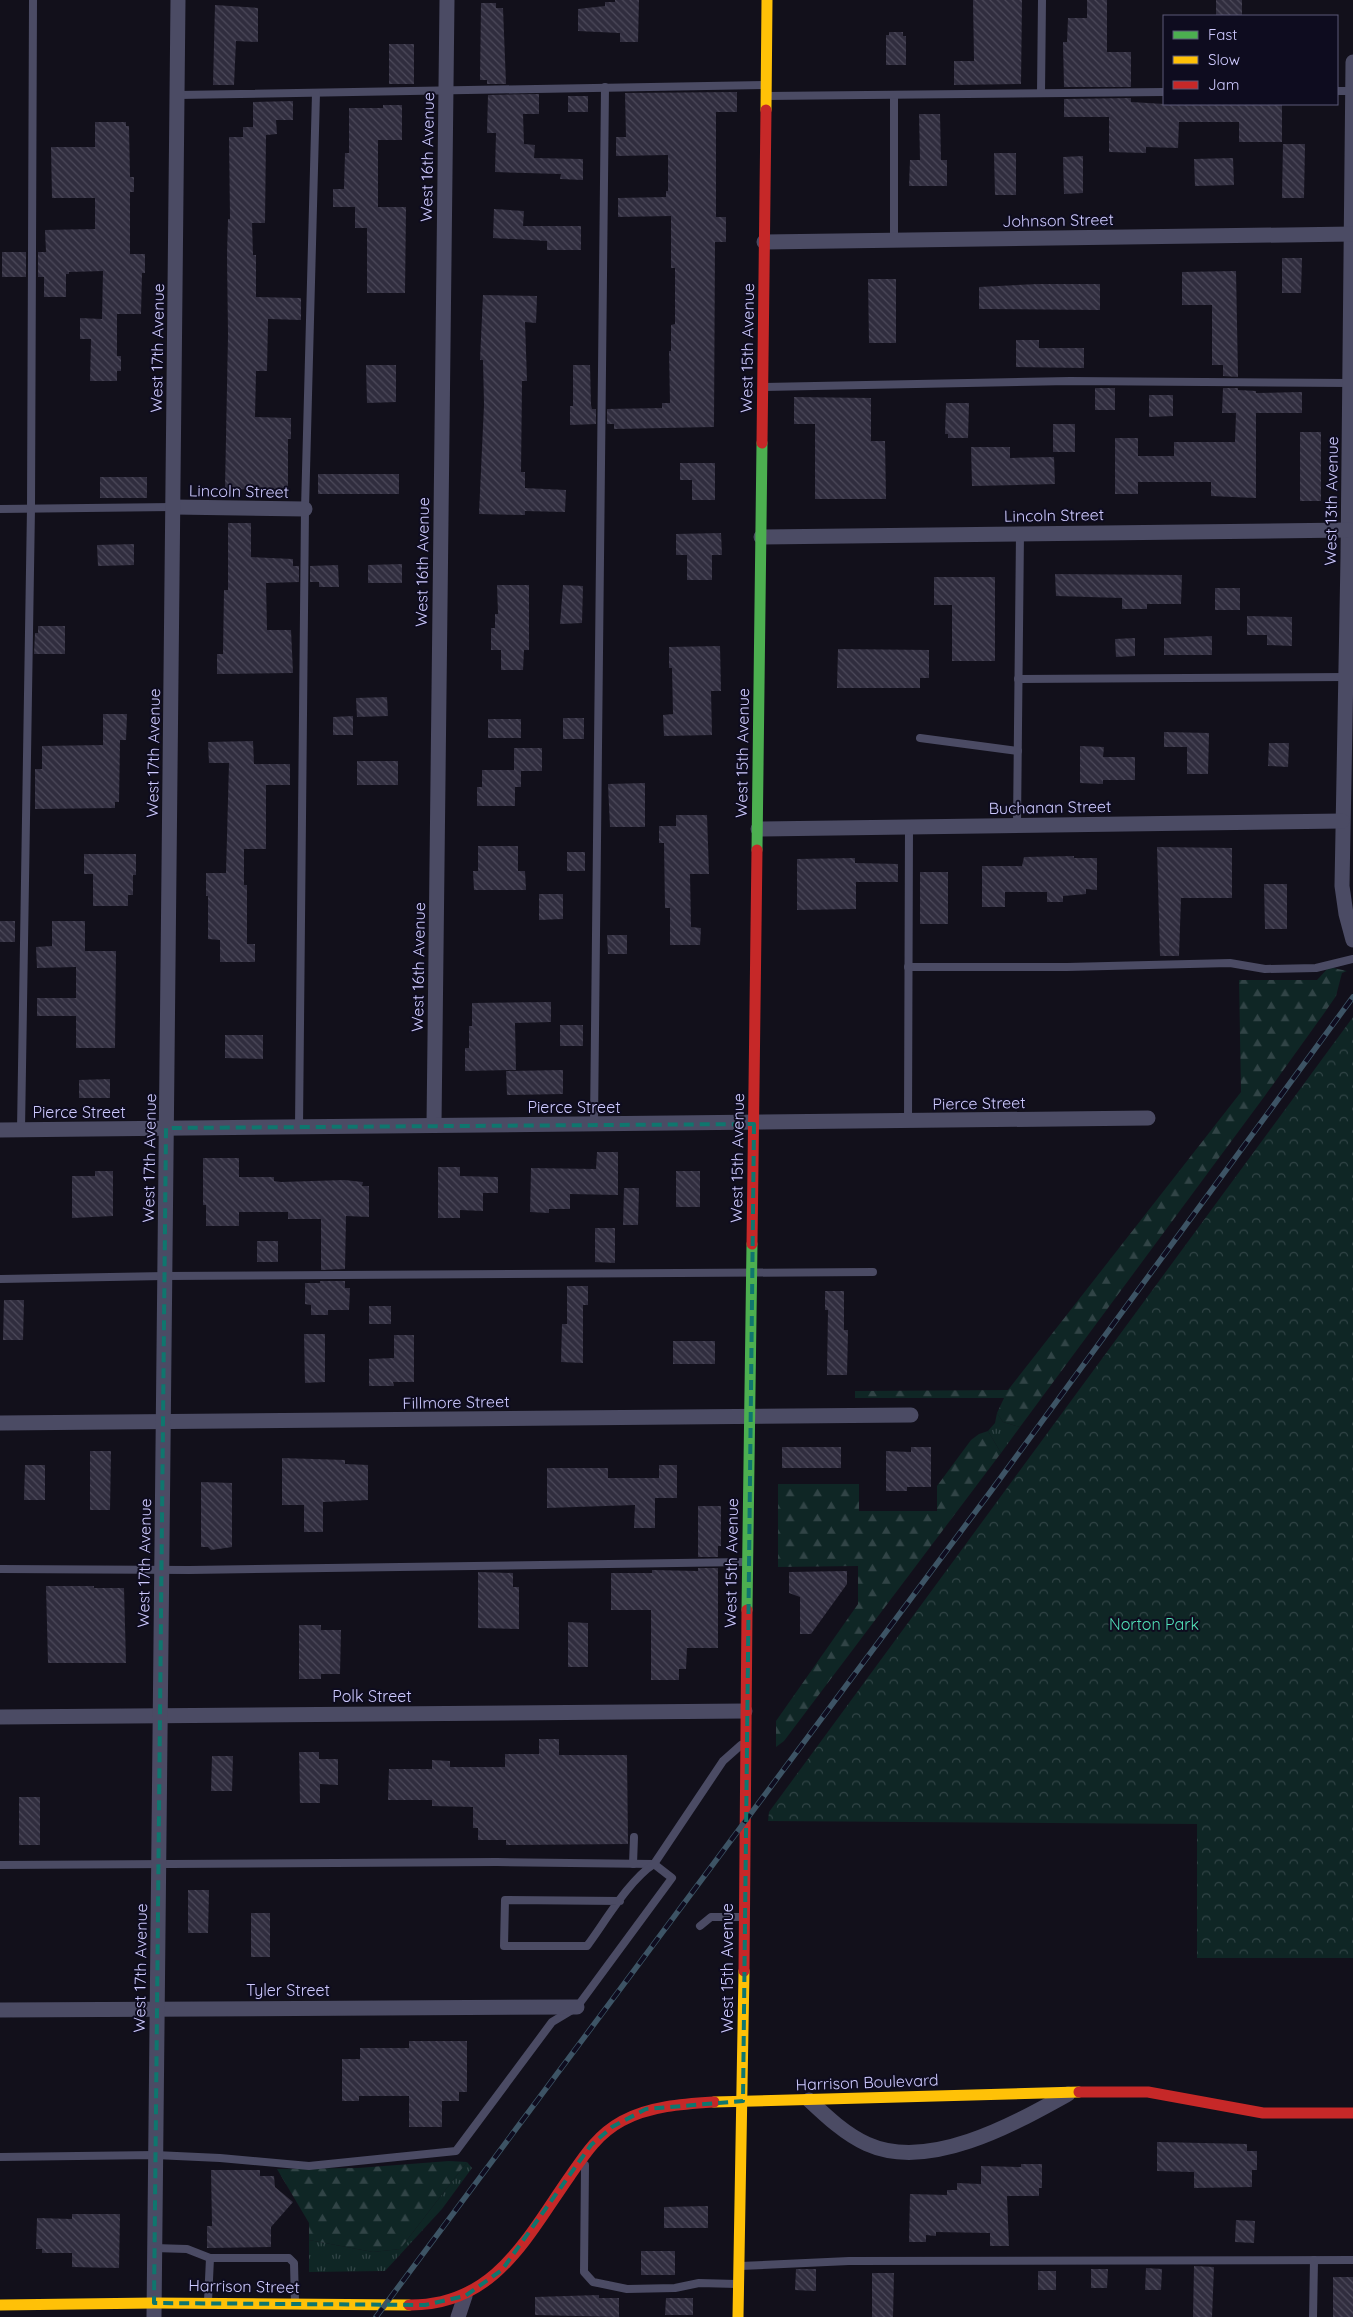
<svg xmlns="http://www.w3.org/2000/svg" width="1353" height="2317" viewBox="0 0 1353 2317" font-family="Quicksand,sans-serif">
  <defs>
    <pattern id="grass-tufts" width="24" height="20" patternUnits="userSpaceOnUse" patternTransform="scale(1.25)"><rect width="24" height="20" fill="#0f2625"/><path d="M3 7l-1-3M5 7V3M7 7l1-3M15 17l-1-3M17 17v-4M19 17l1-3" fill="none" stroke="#314446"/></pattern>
    <pattern id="forest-firs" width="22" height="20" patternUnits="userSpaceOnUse" patternTransform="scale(1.25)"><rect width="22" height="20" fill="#0f2625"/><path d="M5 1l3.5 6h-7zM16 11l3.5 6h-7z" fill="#314446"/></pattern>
    <pattern id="park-crowns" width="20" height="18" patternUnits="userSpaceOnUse" patternTransform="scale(1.25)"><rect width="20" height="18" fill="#0f2625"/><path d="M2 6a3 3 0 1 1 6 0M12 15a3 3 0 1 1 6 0" fill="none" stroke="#314446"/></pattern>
    <pattern id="building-back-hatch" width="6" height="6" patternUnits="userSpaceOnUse" patternTransform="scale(1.25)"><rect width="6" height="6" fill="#302d3e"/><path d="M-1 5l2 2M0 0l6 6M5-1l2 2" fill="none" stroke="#4d4a5b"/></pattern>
  </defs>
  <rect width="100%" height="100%" fill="#12101b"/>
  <!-- grass -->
  <g fill="url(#grass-tufts)">
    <path d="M997 1413 1003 1422 1020 1427 1001 1453 988 1431 995 1423Z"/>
    <path d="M467 2162 472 2168 442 2209 385 2271 309 2272V2240L373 2252 400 2249Z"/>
  </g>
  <!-- forest -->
  <g fill="url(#forest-firs)">
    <path d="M1329 967 1347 971 1342 973 1336 996 1325 1012 1264 1097 1020 1427 1003 1422 997 1413 1004 1398H855V1391L1008 1390 1241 1092 1239 980H1317Z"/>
    <path d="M988 1431 1001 1453 784 1741 776 1747V1721L858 1604V1566L778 1567V1484H859V1511H937V1486L971 1440 979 1434Z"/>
    <path d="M449 2161 467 2162 400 2249 373 2252 309 2240V2223L277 2169 358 2168Z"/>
  </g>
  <!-- park -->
  <path fill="url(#park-crowns)" d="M1353 1017V1958H1197V1824L768 1821 769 1812Z"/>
  <!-- building -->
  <g fill="url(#building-back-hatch)">
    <path d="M615 0H639L638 42H620V33L578 31V9L605 6V2H615Z"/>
    <path d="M973 0H1022L1021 84 954 85V61H974Z"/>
    <path d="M1087 0H1107V52H1131V87H1064L1063 42H1067L1068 18H1087Z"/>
    <rect x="1216" y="0" width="26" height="16"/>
    <path d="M481 3H496V8H503L506 84H487V80H480Z"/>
    <path d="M215 5 258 8V42L236 41 234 85H213Z"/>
    <path d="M889 32H903V36H906V65H886V35H889Z"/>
    <rect x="389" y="44" width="25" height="40"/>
    <path d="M737 92V112H716V217H726V242H715L714 427 614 429V424H607V409L662 408V403H670L669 351H671V325L675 324V268H671V216L618 217V198L666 197V191H668V155L616 156V137H626L625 93Z"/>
    <path d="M539 94V114H523L524 144 535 145 534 158 583 159V180L560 179 561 174 495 172 496 133H487L488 95Z"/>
    <rect x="568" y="96" width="20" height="16"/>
    <path d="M1131 98V102L1164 104H1282V142H1239V122H1179L1178 148 1146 147V153L1109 152V117H1064V99Z"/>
    <path d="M293 101V120H276L277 134 266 135 265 223H252L253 255H256V297L301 298V320L268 319 267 371H256L255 417 291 418V439H288V490L225 489 228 335 227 255 228 219H230L229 137H243V127H253V102Z"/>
    <path d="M383 105H402V140H378V207H406L405 293H367V228H355V207H333V189H344L345 153H349V108H383Z"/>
    <path d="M919 114H940L941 160H947V186H909L910 160H920Z"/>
    <path d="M95 122H126V126H129L130 177H134V192H130V254H145V273H142L141 314H117V356H121V371H117V381H90L91 339H80V318L102 319 103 271 69 272V274H66V297H44V277H38V252H46L45 230 95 229V198H52L51 147H95Z"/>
    <path d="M1283 144H1305L1304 198H1282Z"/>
    <path d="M994 153H1016V195H995Z"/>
    <path d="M1083 156V193L1064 194 1063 157Z"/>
    <path d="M1233 158 1234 185 1195 186 1194 159Z"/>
    <path d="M494 209 524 211 523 226H581V250H547V241L493 238Z"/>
    <rect x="2" y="252" width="24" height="25"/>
    <path d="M1282 258H1302L1301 293H1282Z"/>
    <path d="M1236 271 1238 377 1223 376V365H1212V305H1182V272Z"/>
    <path d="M868 279H896V343H869Z"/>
    <path d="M1038 284H1100V310L979 309V287Z"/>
    <path d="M483 295 537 296 536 323 525 322 527 381H522L521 472H525V488L566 490 565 512 525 511V515L479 514 484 405 483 360H480Z"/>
    <path d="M1016 340H1039V348H1084V368L1016 367Z"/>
    <path d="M366 365H396V402L367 403Z"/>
    <path d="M573 365H590L591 405 592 409H596V424L570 425V406H573Z"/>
    <rect x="1095" y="388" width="20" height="22"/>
    <path d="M1223 388H1238V390L1256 391V393L1302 392V413H1256V498L1211 496V482H1138V494H1115V438H1138V456H1174V442H1235L1236 413H1222Z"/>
    <path d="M1149 395H1173V416L1149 417Z"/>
    <path d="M794 397 871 398V441H885L886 499H815V424H794Z"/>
    <path d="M946 403H969L968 438H948V434H945Z"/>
    <rect x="1053" y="424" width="22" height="28"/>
    <rect x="1300" y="432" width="21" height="69"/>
    <path d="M971 447H1010V458L1054 457 1055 484 972 486Z"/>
    <path d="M680 463H715V500H692V480H680Z"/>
    <rect x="318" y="474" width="81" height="20"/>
    <rect x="100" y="477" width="47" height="21"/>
    <path d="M228 523H251V557L293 559V566H299V582L266 583 267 630H291L293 673 217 674V654H223L224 590H228Z"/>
    <path d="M721 533 722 555H712V580H687V555H676V534Z"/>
    <path d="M134 544V565L98 566 97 545Z"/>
    <path d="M402 564V583H368V565Z"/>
    <path d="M338 565 339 587H319V582H310V566Z"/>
    <path d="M1055 574 1182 575 1181 604H1147V609H1122V598L1056 596Z"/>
    <path d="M934 577H995V661H952V605H934Z"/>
    <path d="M497 585H529V650H524L523 670H501V650H491V628H495V614H498Z"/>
    <path d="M563 585 583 586 582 623 560 624Z"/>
    <rect x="1215" y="588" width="25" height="22"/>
    <path d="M1247 616 1292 617V646L1267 645V635H1247Z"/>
    <path d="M38 626H65V654H34L35 633H38Z"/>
    <path d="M1212 636V655H1164V638Z"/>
    <path d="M1135 638V656L1116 657 1115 639Z"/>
    <path d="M720 646 721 691H711L712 735 664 736 663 715 673 714 672 668H669V647Z"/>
    <path d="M838 649 929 650V678H920V688H837Z"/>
    <path d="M387 697 388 716 357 717 356 698Z"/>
    <path d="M103 714H127L126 740H120L119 802H115V808L35 809V769H42V746L103 745Z"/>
    <path d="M353 716V735H333V717Z"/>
    <rect x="563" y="718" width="21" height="21"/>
    <rect x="488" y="719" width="33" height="19"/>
    <path d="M1164 732 1209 733 1208 774H1187V747H1164Z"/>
    <path d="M253 741 254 764H290V785H266V849H244V885H247V944H255V962H220V940L208 939V896H206V873H226L229 763H209L208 742Z"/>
    <path d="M1269 743H1289L1288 767 1268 766Z"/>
    <path d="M1080 746 1104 747 1103 757H1135V780H1103V784L1080 783Z"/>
    <path d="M514 748H542V771H521V787H515V806H477V787H482V770H514Z"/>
    <rect x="357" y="761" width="41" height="24"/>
    <path d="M645 783V827H610L608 784Z"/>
    <path d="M676 815H707L709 874H690L691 927 701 928 700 945H670V908H665L664 843H659V826H676Z"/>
    <path d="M478 846H518V871H525L526 890H474L473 871H478Z"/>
    <path d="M1157 847 1232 848V898H1181L1179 956H1160Z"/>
    <rect x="567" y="852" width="18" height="19"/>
    <path d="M84 854H136V875H133V895H128V906H93V874H84Z"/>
    <path d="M1074 856V858H1097V890L1086 889V894L1063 896V902H1047V892H1005V907H982V866H1022L1024 857Z"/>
    <path d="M855 858V863L898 864V882H856V909L797 910V859Z"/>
    <rect x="920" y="872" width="28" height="52"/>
    <path d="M1264 884H1287V929H1265Z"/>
    <path d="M539 894H563V919L539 920Z"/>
    <rect x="0" y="921" width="15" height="21"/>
    <path d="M52 921H85V951H116L115 1048H76V1016H37V998H76V967L37 968 36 947 52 946Z"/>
    <path d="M607 935H627V954H608Z"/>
    <path d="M551 1002V1022L515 1023 516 1070 465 1071V1048H469V1026H472V1003Z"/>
    <rect x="560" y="1025" width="23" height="21"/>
    <path d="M225 1035H263V1059L225 1058Z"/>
    <path d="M563 1070V1094L507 1095 506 1071Z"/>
    <path d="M110 1079V1098H79V1080Z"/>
    <path d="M597 1152H618V1195L570 1194V1209H549V1213L530 1212 531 1168 596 1169Z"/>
    <path d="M203 1158H239V1177H274V1181L281 1182 344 1180 363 1182 362 1186H369V1217L346 1216 345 1269 321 1270V1219H288V1212H239V1226H206V1205H203Z"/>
    <path d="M438 1167H460V1176L498 1177V1193H483V1211L460 1210V1218H438Z"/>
    <path d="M95 1171H113V1216L72 1218V1176H95Z"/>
    <rect x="676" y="1171" width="24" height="36"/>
    <path d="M624 1188H639L638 1225H623Z"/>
    <path d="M595 1228H615V1263L595 1262Z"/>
    <rect x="257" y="1241" width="21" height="21"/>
    <path d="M320 1281H345V1288H350L349 1310H328V1315H311V1305L305 1304V1283H320Z"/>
    <path d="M567 1286H588V1305H583V1363L561 1362 562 1324H567Z"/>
    <path d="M825 1291H844V1330H848L847 1375H827L828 1310H825Z"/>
    <path d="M4 1300H24L23 1340H3Z"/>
    <rect x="369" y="1306" width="22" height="18"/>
    <path d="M304 1334H325V1382L305 1383Z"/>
    <path d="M394 1335H414V1382H393L394 1386H369V1359L394 1358Z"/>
    <rect x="673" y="1341" width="42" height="23"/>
    <rect x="782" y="1447" width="59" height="21"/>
    <path d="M911 1447H931V1487H907V1491H886V1451L911 1452Z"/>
    <path d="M90 1451H111L110 1510H90Z"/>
    <path d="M282 1458 345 1460V1464L368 1465V1500L323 1502V1532H304V1505H282Z"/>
    <path d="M25 1465H45V1500H24Z"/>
    <path d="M659 1465H677V1498H655V1528H634L635 1505 547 1508V1468H608V1478H659Z"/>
    <path d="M201 1482 232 1483V1547L211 1550 208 1547H201Z"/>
    <path d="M698 1506H721V1546H718V1557H698Z"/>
    <path d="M698 1568H718V1648H687L686 1669H679V1680H651V1610H611V1573H652V1570L698 1571Z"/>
    <path d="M847 1571V1584L811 1634H800V1597L789 1593V1572Z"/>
    <path d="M478 1572 513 1573V1587H519V1629L478 1628Z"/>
    <path d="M46 1586H94V1588H124L126 1663H48Z"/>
    <path d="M568 1622 588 1623V1667H568Z"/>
    <path d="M299 1625H321V1630H341L340 1674H321V1679H299Z"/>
    <path d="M539 1739H559V1755H627L628 1844 506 1845V1840H478V1828H473V1807L432 1806V1800H388L389 1769H432V1760L450 1761V1767H505V1754H539Z"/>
    <path d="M299 1752H319V1759H338V1785L320 1784V1803H300Z"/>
    <path d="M212 1756H233L232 1791H211Z"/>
    <rect x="19" y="1797" width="21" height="48"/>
    <path d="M188 1890H209L208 1933H188Z"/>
    <rect x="251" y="1913" width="19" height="44"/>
    <path d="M409 2041H467V2092H459V2101H442V2127H409V2096H359V2101H342V2059H360V2048H409Z"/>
    <path d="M1157 2142 1247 2144V2151H1257V2170H1252V2187L1194 2188V2172L1157 2171Z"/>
    <path d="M1021 2164H1042V2188H1039V2196H1007L1009 2246H990V2233L936 2232V2236L926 2235V2242H909L910 2194 947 2195V2190H957V2183L981 2184V2166L1021 2167Z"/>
    <path d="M211 2170H260V2176H274L275 2187 293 2202 271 2227V2247L207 2248V2226H212Z"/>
    <path d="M708 2206V2228H664V2207Z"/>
    <path d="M72 2214H120L119 2268 72 2267V2253H42V2249H36L37 2218 72 2219Z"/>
    <path d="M1236 2220 1255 2221 1254 2243 1235 2242Z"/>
    <rect x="641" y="2251" width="34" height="24"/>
    <path d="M1194 2266 1214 2267 1212 2317H1193Z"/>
    <path d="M1146 2268 1162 2269 1161 2290H1145Z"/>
    <path d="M796 2269H816V2291L795 2290Z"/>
    <path d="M1091 2269H1108L1107 2288H1091Z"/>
    <rect x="1038" y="2271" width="18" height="19"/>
    <path d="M872 2273H894L893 2317H872Z"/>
    <rect x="1333" y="2277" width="20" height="40"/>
    <path d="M599 2295V2298H619V2317L535 2315V2297Z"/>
    <path d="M666 2298H693V2315H665Z"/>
  </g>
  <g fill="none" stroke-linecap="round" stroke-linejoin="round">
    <!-- lane -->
    <g stroke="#4b4b64" stroke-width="8">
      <path d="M1337 91H1353"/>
      <path d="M1041 93 1042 0"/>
      <path d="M178 95 765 85"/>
      <path d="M894 95V240"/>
      <path d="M766 96 1164 92"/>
      <path d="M764 387 1070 381 1350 383"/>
      <path d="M0 509 173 507"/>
      <path d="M1018 679 1345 677"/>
      <path d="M920 738 1018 751"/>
      <path d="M1017 824 1020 533"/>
      <path d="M908 967H1067L1230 963 1265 969 1316 968 1353 959"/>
      <path d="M908 1122 909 827"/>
      <path d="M594 1124 605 87"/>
      <path d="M299 1127 305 509 316 93"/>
      <path d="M21 1130 31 508 33 0"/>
      <path d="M0 1279 165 1276 873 1272"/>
      <path d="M0 1569 189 1570 745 1562"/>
      <path d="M633 1864 634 1837"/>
      <path d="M0 1865 497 1862 654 1864 672 1878 577 2007 552 2022 456 2151 309 2166 220 2158 155 2155 0 2157"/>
      <path d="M620 1901 505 1900 504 1946H587C605 1922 629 1880 654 1864L723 1761 741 1745"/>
      <path d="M700 1926 711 1917H742"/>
      <path d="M585 2165 584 2272 593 2282 627 2289 675 2288 699 2283 737 2284"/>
      <path d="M154 2248 187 2249 210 2258"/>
      <path d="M740 2266 849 2261 1353 2260"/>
      <path d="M208 2301 210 2258H289L294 2263 295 2302"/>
      <path d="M1313 2317 1314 2260"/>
    </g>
    <!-- street -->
    <g stroke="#4b4b64" stroke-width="15">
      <path d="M1353 62 1348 557 1342 886 1346 914 1353 940"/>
      <path d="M764 242 1353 234"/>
      <path d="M173 507 305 509"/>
      <path d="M761 537 1349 530"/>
      <path d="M758 829 1342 821"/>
      <path d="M434 1125 447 0"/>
      <path d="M0 1130 1148 1118"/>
      <path d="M0 1423 911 1415"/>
      <path d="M0 1717 745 1711"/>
      <path d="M0 2010 577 2007"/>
      <path d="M809 2100C826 2116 845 2134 867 2144 929 2172 1014 2124 1068 2094"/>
      <path d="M154 2317 178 0"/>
      <path d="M458 2317 465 2296"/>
    </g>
    <!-- fast -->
    <g stroke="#4caf50" stroke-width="11">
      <path d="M757 850 762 443"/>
      <path d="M747 1610 752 1244"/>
    </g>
    <!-- slow -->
    <g stroke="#ffc107" stroke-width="11">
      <path d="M766 110 767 0"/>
      <path d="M714 2102 1079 2092"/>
      <path d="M0 2305 154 2303 409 2305"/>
      <path d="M738 2317 744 1971"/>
    </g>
    <!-- jam -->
    <g stroke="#c62828" stroke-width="11">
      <path d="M762 443 766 110"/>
      <path d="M752 1244 757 850"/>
      <path d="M744 1971 747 1610"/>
      <path d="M1079 2092H1148L1263 2113H1353"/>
      <path d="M409 2305C495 2306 527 2237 570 2176 585 2154 598 2134 622 2121 650 2106 683 2104 714 2102"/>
    </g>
    <defs>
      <path id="rail" d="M376 2317 991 1491 1353 997"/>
    </defs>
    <!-- rail casing -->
    <use href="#rail" stroke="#3d5465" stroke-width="5.5"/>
    <!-- rail -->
    <use href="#rail" stroke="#0e0c1f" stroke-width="4" stroke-dasharray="11" stroke-linecap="butt"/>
  </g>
  <!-- marked area -->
  <path fill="none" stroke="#0f766e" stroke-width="4" stroke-dasharray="10 6" stroke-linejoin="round" d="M754 1124 743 2101 646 2109 612 2127 591 2145 502 2270 465 2296 425 2305 154 2303 166 1128Z"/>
  <g text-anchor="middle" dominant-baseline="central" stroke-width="4" stroke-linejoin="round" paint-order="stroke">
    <!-- street labels -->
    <g font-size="16" fill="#cecaff" stroke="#0e0c1f">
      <text transform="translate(427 157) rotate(-89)">West 16th Avenue</text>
      <text transform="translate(1058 220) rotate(-1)">Johnson Street</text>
      <text transform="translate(157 348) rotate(-89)">West 17th Avenue</text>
      <text transform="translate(747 348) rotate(-89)">West 15th Avenue</text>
      <text transform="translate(239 491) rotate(1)">Lincoln Street</text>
      <text transform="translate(1331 501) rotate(-89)">West 13th Avenue</text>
      <text transform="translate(1054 515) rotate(-1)">Lincoln Street</text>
      <text transform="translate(422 562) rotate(-89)">West 16th Avenue</text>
      <text transform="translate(153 753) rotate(-89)">West 17th Avenue</text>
      <text transform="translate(742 753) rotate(-89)">West 15th Avenue</text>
      <text transform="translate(1050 807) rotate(-1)">Buchanan Street</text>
      <text transform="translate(418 967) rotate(-89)">West 16th Avenue</text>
      <text transform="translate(979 1103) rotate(-1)">Pierce Street</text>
      <text x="574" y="1107">Pierce Street</text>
      <text x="79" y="1112">Pierce Street</text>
      <text transform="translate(149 1158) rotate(-89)">West 17th Avenue</text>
      <text transform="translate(737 1158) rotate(-89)">West 15th Avenue</text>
      <text transform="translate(456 1402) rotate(-1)">Fillmore Street</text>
      <text transform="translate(144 1563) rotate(-89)">West 17th Avenue</text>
      <text transform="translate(731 1563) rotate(-89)">West 15th Avenue</text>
      <text x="372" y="1696">Polk Street</text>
      <text transform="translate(140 1968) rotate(-89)">West 17th Avenue</text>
      <text transform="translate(727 1968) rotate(-90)">West 15th Avenue</text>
      <text x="288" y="1990">Tyler Street</text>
      <text transform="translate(867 2082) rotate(-2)">Harrison Boulevard</text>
      <text transform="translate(244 2286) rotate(1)">Harrison Street</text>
    </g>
    <!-- park labels -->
    <g font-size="16" fill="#52e2b9" stroke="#0e0c1f">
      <text x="1154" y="1624">Norton Park</text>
    </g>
  </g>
  <!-- legend -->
  <rect x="1163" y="15" width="175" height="90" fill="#0e0c1f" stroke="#5b5879"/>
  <rect x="1173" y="31" width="25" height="8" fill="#4caf50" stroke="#5b5879"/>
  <text x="1208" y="40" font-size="15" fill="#cecaff">Fast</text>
  <rect x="1173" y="56" width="25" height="8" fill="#ffc107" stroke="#5b5879"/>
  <text x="1208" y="65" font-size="15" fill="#cecaff">Slow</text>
  <rect x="1173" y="81" width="25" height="8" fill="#c62828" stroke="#5b5879"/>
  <text x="1208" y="90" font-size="15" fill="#cecaff">Jam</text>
</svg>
